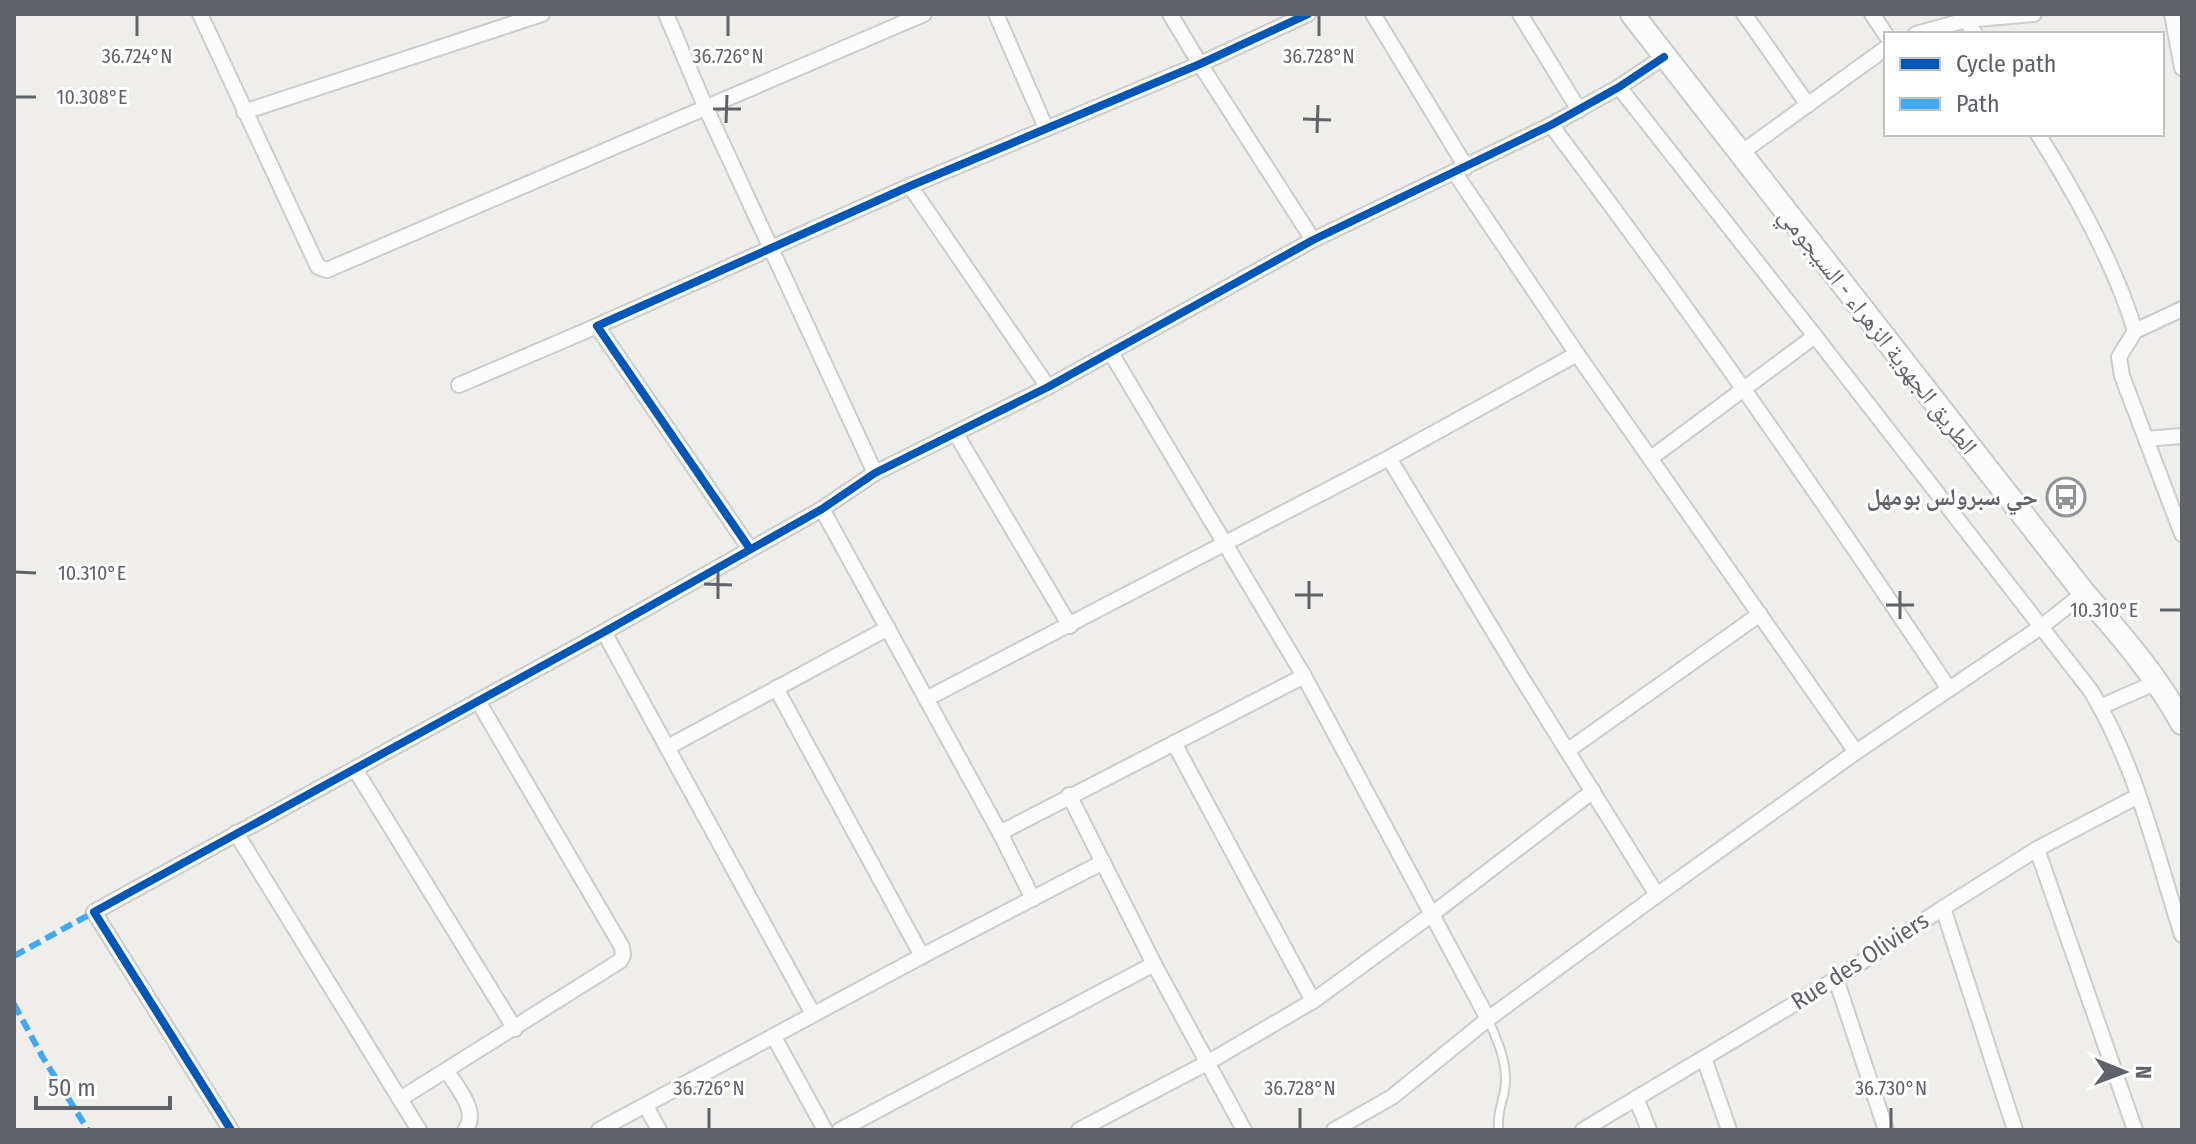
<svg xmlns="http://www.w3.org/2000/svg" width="2196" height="1144" viewBox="0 0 2196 1144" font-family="'Fira Sans Condensed','Noto Naskh Arabic',sans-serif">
  <rect width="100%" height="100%" fill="#efeeea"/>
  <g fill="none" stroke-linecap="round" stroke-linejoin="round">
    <defs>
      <path id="service" d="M1488 1019C1498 1042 1510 1067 1504 1093 1501 1106 1497 1116 1499 1130"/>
      <g id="minor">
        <path d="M200 14 318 267 327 270 924 14"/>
        <path d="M666 14 705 106 875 473"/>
        <path d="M996 14 1046 128"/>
        <path d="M1170 14 1200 64 1313 240"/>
        <path d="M1373 14 1466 167"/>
        <path d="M1520 14 1579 110"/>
        <path d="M1744 14 1808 105"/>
        <path d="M1872 14 1886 35"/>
        <path d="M2172 14 2182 68"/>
        <path d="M1966 20 1975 34"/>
        <path d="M1916 34 1966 20 2034 14"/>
        <path d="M1619 87 1815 336"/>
        <path d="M244 112 542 14"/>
        <path d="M1551 125C1690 309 1821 497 1949 689"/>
        <path d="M2038 134C2075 193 2115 264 2135 331L2182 309"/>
        <path d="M1741 153 1886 48"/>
        <path d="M1455 173 1577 354 1856 752"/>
        <path d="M910 186 1048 387"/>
        <path d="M2135 331 2119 357 2122 376 2182 534"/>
        <path d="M1111 353 1304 676 1488 1019"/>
        <path d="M459 385 597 326"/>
        <path d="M956 434 1070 626"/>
        <path d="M2146 439 2182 436"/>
        <path d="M1389 458 1515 667 1657 895"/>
        <path d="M1651 458 1815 336 2091 691C2136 765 2156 853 2182 935"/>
        <path d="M822 509 1000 833 1033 899"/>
        <path d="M750 549 597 326 910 186 1200 64 1308 14"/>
        <path d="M604 632 813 1014"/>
        <path d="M776 688 922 956"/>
        <path d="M926 699 1389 458 1577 354"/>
        <path d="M2100 707 2157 682"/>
        <path d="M1174 743 1313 1001 1431 915 1593 791"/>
        <path d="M668 747 888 628"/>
        <path d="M1567 751 1760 614"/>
        <path d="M355 769 515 1029"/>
        <path d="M1069 795 1154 964 1244 1130"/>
        <path d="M236 833 419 1130"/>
        <path d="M1000 833 1304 676"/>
        <path d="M2037 849 2135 1130"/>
        <path d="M1943 908 2015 1130"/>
        <path d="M1836 979 1886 1130"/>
        <path d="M774 1037 825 1130"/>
        <path d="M1704 1058 1729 1130"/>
        <path d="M447 1071C457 1088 480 1112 465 1130"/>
        <path d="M1636 1098 1649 1130"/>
        <path d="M400 1099 620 961 623 955 622 947 478 701"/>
        <path d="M646 1106 659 1130"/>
        <path d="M231 1130 94 912 604 632 822 509 875 473 1048 387 1313 240 1551 125 1619 87 1664 57"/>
        <path d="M599 1130 922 956 1103 862"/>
        <path d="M840 1130 1154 964"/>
        <path d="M1079 1130 1207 1063 1313 1001"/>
        <path d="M1334 1130 1392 1097 1488 1019 1657 895 1856 752 2041 627 2084 593"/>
        <path d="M1583 1130 1836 979 1943 908 2037 849 2138 796"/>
      </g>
      <path id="secondary" d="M1632 14 2084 593C2120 634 2156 675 2182 723"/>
    </defs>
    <!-- service casing -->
    <use href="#service" stroke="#cbcccc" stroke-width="11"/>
    <!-- minor casing -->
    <use href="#minor" stroke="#cbcccc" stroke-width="18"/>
    <!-- secondary casing -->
    <use href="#secondary" stroke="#cacacb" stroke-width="26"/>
    <!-- service -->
    <use href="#service" stroke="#fdfcfc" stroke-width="7"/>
    <!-- minor -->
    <use href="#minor" stroke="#fdfcfc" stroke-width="14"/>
    <!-- secondary -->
    <use href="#secondary" stroke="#fdfcfc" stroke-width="22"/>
    <!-- quiet -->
    <g stroke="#3fa9f5" stroke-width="6" stroke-dasharray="12 6" stroke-linecap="butt">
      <path d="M14 956 94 912"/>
      <path d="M14 1004 42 1056 88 1130"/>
    </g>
    <defs>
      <g id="cycleway">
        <path d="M750 549 597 326 910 186 1200 64 1308 14"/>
        <path d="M231 1130 94 912 604 632 822 509 875 473 1048 387 1313 240 1551 125 1619 87 1664 57"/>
      </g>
    </defs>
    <!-- cycleway casing -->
    <use href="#cycleway" stroke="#fff" stroke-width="13"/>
    <!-- cycleway -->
    <use href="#cycleway" stroke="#0057b8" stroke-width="8"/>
  </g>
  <!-- ticks -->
  <path fill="none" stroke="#5f6368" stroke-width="3" d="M137 36V16M728 36V16M1319 36V16M16 97H36M713 109H741M1303 119 1331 120M726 123 727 95M1317 133 1318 105M16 572 36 573M704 584 732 585M1295 595H1323M718 599V571M1886 605H1914M1309 609V581M2160 610H2180M1900 619V591M709 1128V1108M1300 1128V1108M1891 1128V1108"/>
  <!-- icons -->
  <defs>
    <symbol id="bus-ring" viewBox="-11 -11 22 22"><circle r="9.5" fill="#fff" stroke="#919496" stroke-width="1.5"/><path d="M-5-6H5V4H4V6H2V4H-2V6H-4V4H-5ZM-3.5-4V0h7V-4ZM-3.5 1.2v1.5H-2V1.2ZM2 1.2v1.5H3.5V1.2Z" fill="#919496"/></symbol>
  </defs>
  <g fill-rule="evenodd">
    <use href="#bus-ring" x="2044" y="475" width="44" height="44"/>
  </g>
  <g text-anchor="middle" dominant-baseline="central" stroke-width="6" stroke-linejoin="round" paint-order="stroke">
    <!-- street labels -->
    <g font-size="24" fill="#5f6368" stroke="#fff">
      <text transform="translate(1878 331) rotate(52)">الطريق الجهوية الزهراء - السيجومي</text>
      <text transform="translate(1860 961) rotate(-33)">Rue des Oliviers</text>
    </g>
    <!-- poi labels -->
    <g font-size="24" font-weight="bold" fill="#5f6368" stroke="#fff" text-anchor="end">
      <text x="2038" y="497">حي سبرولس بومهل</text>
    </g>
  </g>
  <g font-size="20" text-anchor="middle" fill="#5f6368" stroke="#fff" stroke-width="6" stroke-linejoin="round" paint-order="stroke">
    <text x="137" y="63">36.724°N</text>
    <text x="728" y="63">36.726°N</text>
    <text x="1319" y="63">36.728°N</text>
    <text x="92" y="104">10.308°E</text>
    <text x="92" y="580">10.310°E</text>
    <text x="2104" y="617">10.310°E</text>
    <text x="709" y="1095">36.726°N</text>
    <text x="1300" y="1095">36.728°N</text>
    <text x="1891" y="1095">36.730°N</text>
  </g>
  <!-- border -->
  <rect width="2196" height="1144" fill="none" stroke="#5f6368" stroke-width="32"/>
  <!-- legend -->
  <rect x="1884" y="32" width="280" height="104" fill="#ffffff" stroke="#bfc1c3" stroke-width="2"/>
  <rect x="1900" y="58" width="40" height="12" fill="#0057b8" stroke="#bfc1c3" stroke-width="2"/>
  <text x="1956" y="72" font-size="24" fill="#5f6368">Cycle path</text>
  <rect x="1900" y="98" width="40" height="12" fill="#3fa9f5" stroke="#bfc1c3" stroke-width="2"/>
  <text x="1956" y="112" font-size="24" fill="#5f6368">Path</text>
  <!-- north arrow -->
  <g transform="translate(2124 1072) rotate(91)" stroke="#ffffff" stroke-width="6" paint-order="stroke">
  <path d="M0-6L14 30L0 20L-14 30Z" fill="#5f6368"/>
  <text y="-12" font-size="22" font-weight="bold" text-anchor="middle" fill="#5f6368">N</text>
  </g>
  <!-- scale -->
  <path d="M36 1096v12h134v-12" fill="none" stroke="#5f6368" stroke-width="4"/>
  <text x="48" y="1096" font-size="24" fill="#5f6368" stroke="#ffffff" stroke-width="6" paint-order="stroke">50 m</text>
</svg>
